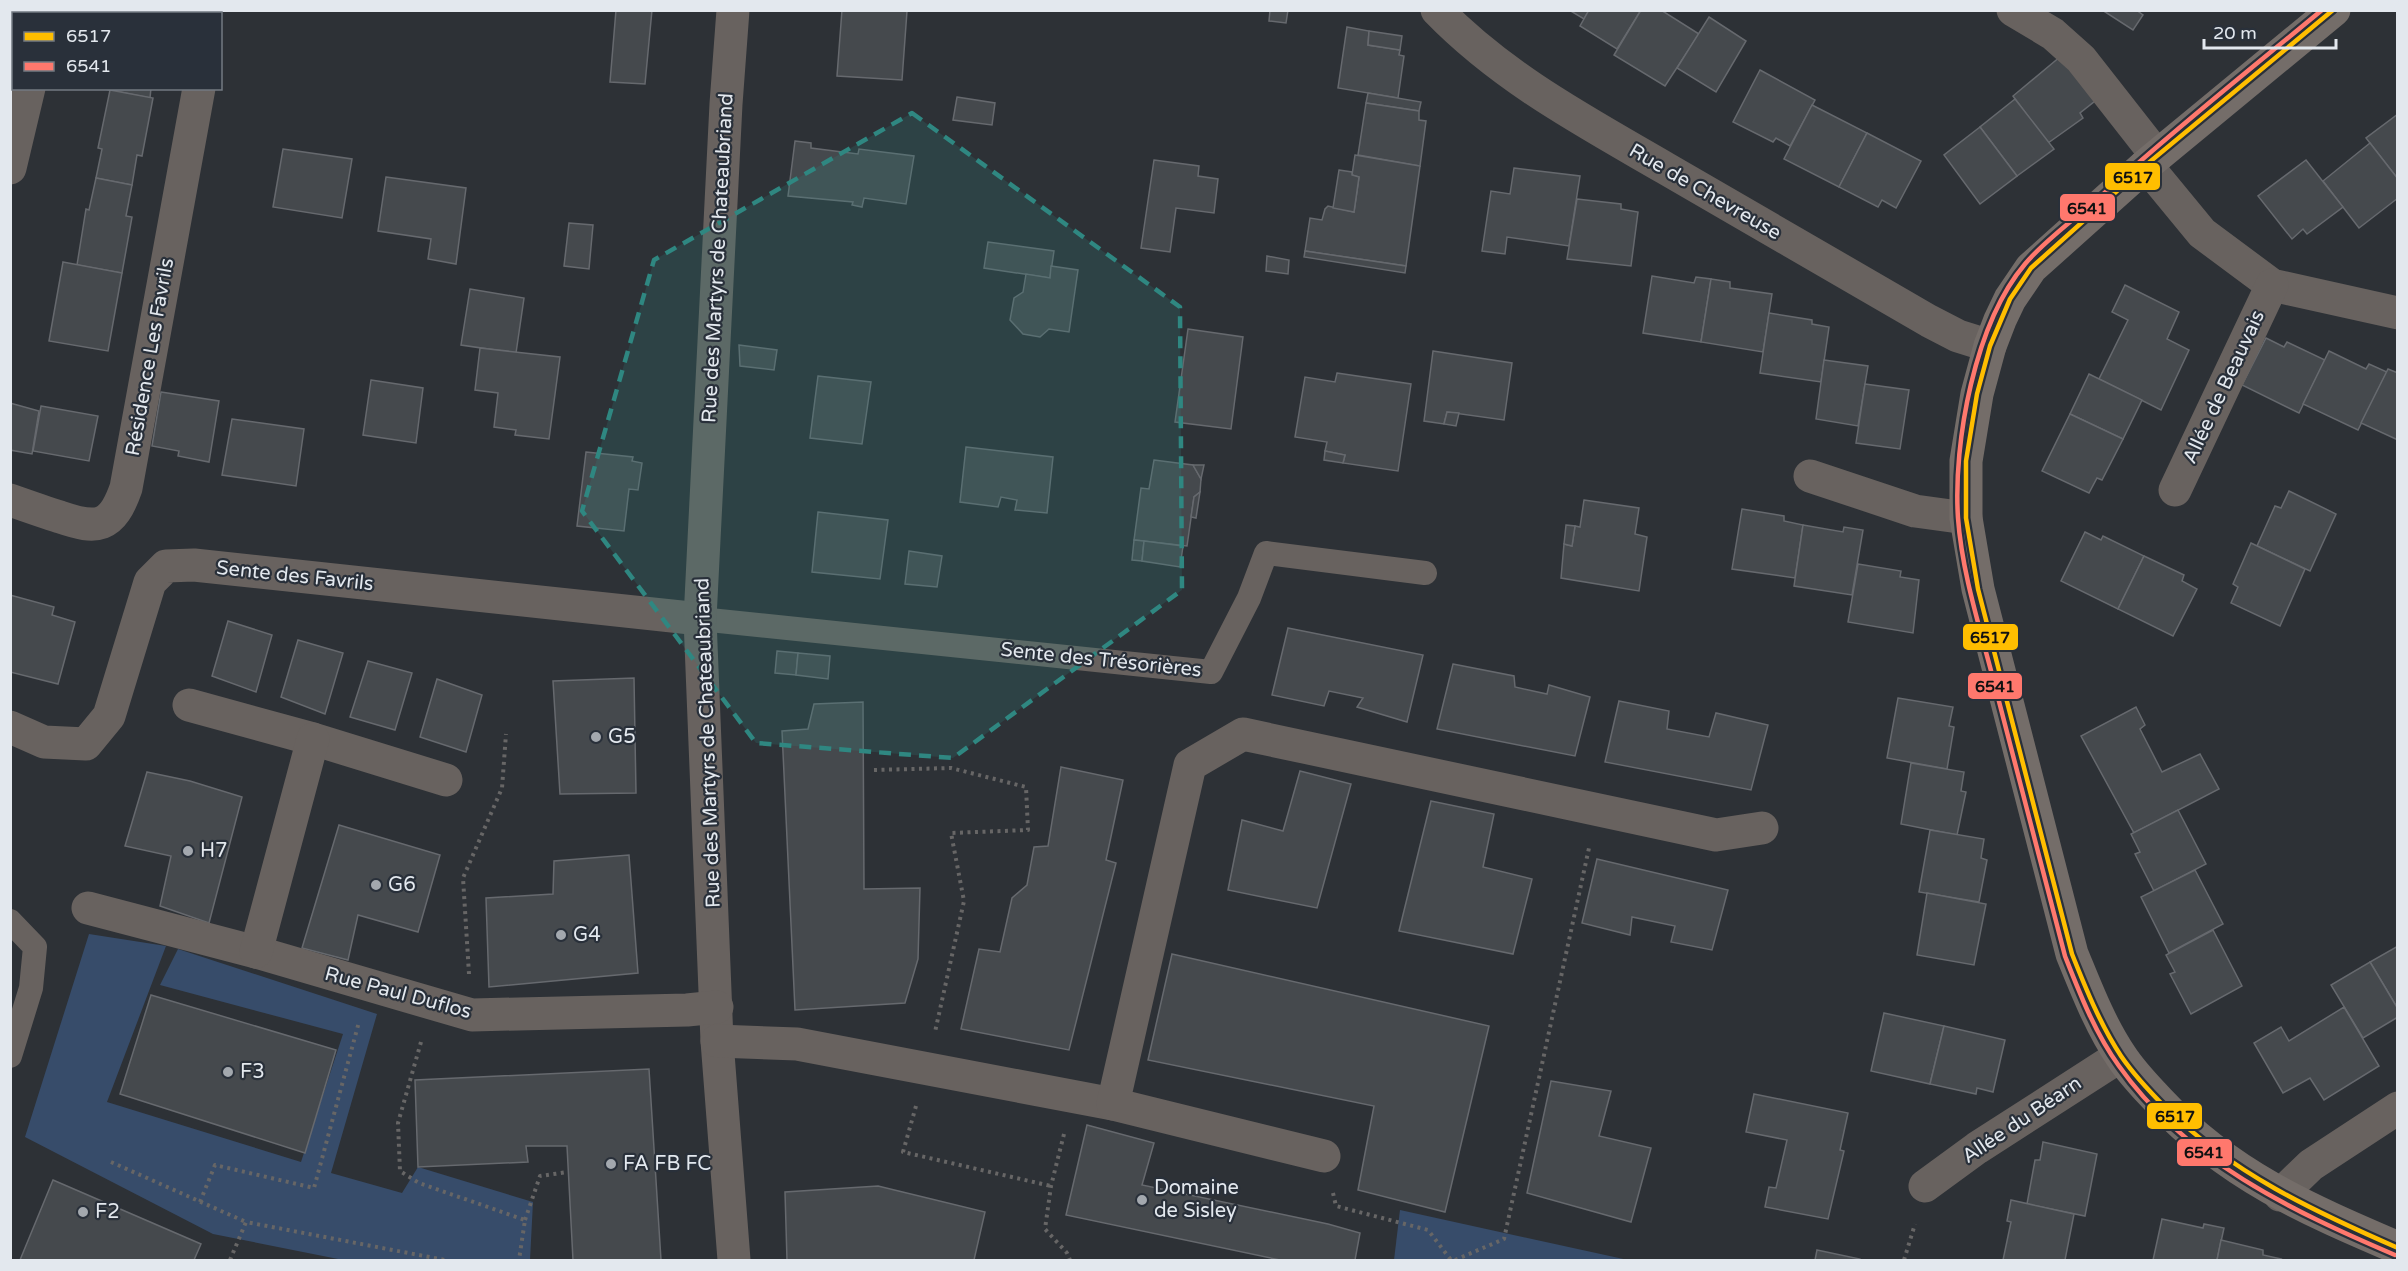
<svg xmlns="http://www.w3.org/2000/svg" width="2408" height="1271" viewBox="0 0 2408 1271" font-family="'Varela Round',sans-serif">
  <rect width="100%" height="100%" fill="#2d3136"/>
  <!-- green -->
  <g fill="#374c6a">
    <path d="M89 934 166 946 107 1102 301 1162 343 1034 160 985 178 949 377 1014 331 1173 402 1193 418 1167 533 1202 530 1260H343L213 1234 25 1137Z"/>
    <path d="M1400 1210 1628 1260H1394Z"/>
  </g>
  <!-- building -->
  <g fill="#45494d" stroke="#66696e" stroke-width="1.5">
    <path d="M616 10H652L645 84 610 82Z"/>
    <path d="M842 10 907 11 902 80 837 76Z"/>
    <path d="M1270 10H1288L1286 23 1269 21Z"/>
    <path d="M1569 10H1589L1584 19Z"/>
    <path d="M1589 10H1641L1617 49 1580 26Z"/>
    <path d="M1641 10H1661L1699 34 1665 86 1614 55Z"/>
    <path d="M2102 10H2136L2143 15 2133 30Z"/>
    <path d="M1709 17 1746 41 1716 92 1677 68Z"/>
    <path d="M1347 27 1369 31 1368 45 1400 50 1399 55 1404 56 1398 98 1338 88Z"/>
    <path d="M1369 31 1402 36 1400 50 1368 45Z"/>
    <path d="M2061 56 2095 101 2080 113 2083 118 2048 143 2013 96Z"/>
    <path d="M1760 70 1815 100 1790 146 1776 138 1773 142 1733 122Z"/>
    <path d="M100 88H151L150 98Z"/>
    <path d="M110 90 153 98 142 156 137 155 132 185 96 178 102 149 98 148Z"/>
    <path d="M1368 93 1421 102 1419 111 1366 103Z"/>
    <path d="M957 97 995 103 992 125 953 120Z"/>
    <path d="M2015 99 2054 149 2017 176 1980 127Z"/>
    <path d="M1366 103 1419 111V120L1426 121 1420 166 1358 155Z"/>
    <path d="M1812 105 1867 133 1839 187 1784 159Z"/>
    <path d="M2398 114V179L2366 138Z"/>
    <path d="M1980 127 2017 176 1980 204 1944 155Z"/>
    <path d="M1867 133 1921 161 1896 208 1882 200 1878 207 1839 187Z"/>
    <path d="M795 141 811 143V148L858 154 859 149 914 156 906 204 864 198 862 207 852 205 853 202 788 196Z"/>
    <path d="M2370 143 2398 179V198L2359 228 2323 181Z"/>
    <path d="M283 149 352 159 342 218 273 207Z"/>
    <path d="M1355 155 1420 166 1406 266 1305 251 1310 218 1322 220 1325 209 1328 206 1354 212 1359 177 1352 175Z"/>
    <path d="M1154 160 1199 166 1198 176 1218 179 1214 213 1176 208 1170 252 1141 248Z"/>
    <path d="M2306 160 2343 207 2307 234 2303 229 2292 239 2258 196Z"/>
    <path d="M1514 168 1580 176 1569 246 1507 237 1505 254 1482 251 1491 191 1510 194Z"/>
    <path d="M1339 170 1352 172V175L1359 177 1354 212 1333 208Z"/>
    <path d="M386 177 466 188 456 264 428 259 431 239 378 231Z"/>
    <path d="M96 178 132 185 126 216 132 217 122 273 77 265 86 209 89 210Z"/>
    <path d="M1577 199 1621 204V209L1638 212 1631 266 1567 259Z"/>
    <path d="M569 223 593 225 589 269 564 266Z"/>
    <path d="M988 242 1054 251 1050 278 984 268Z"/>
    <path d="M1305 251 1406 266 1405 273 1304 257Z"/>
    <path d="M1267 256 1289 260 1288 274 1266 271Z"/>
    <path d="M63 262 122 273 108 351 49 341Z"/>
    <path d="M1051 266 1078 270 1069 332 1049 329 1040 337 1023 334 1010 320 1014 298 1023 292 1026 274 1050 278Z"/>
    <path d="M1652 276 1694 283 1696 277 1711 279 1701 342 1643 333Z"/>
    <path d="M1711 279 1730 282V288L1772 294 1763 352 1701 342Z"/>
    <path d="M2125 285 2179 312 2167 339 2189 350 2161 410 2099 379 2128 320 2112 312Z"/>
    <path d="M470 289 524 298 516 353 461 345Z"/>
    <path d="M1769 313 1812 320V324L1829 327 1821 382 1760 373Z"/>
    <path d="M1188 329 1243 337 1231 429 1175 422Z"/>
    <path d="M2266 338 2284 347 2287 342 2325 360 2299 413 2242 385Z"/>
    <path d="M739 345 777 350 774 370 740 366Z"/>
    <path d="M480 348 560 357 549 439 515 435 516 430 494 427 498 393 475 390Z"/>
    <path d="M1433 351 1512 363 1504 420 1447 412 1444 424 1424 421Z"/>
    <path d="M2329 351 2366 369 2369 364 2387 372 2358 430 2303 404Z"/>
    <path d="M1824 360 1868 366 1858 426 1816 419Z"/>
    <path d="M2388 369 2398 373V440L2361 423Z"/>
    <path d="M1337 373 1411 384 1398 471 1343 463 1345 455 1325 451 1327 442 1295 437 1305 377 1335 382Z"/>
    <path d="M2089 374 2142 400 2123 439 2070 414Z"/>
    <path d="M818 376 871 382 862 444 810 438Z"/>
    <path d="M371 380 423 388 416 443 363 435Z"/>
    <path d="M1865 384 1909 390 1900 449 1856 443Z"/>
    <path d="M161 392 219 401 209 462 178 456 179 451 152 446Z"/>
    <path d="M10 403 39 411 32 454 10 450Z"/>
    <path d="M41 406 98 416 89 461 33 451Z"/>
    <path d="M1447 412 1459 413 1456 426 1444 424Z"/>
    <path d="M2070 414 2123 439 2102 480 2097 478 2089 493 2042 471Z"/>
    <path d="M232 419 304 429 296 486 222 475Z"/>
    <path d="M966 447 1053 457 1047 513 1015 510 1017 500 1001 497 998 507 960 502Z"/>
    <path d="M1325 451 1345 455 1343 463 1324 460Z"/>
    <path d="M586 452 633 457 632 461 642 463 638 490 629 489 624 531 577 526Z"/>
    <path d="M1154 460 1193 465 1201 479 1200 492 1194 497 1187 546 1134 540 1141 488 1149 489Z"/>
    <path d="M1193 465H1204L1201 479Z"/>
    <path d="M2289 491 2336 514 2310 571 2257 546 2275 506 2281 508Z"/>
    <path d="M1200 492 1196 518 1191 517 1194 497Z"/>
    <path d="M1584 500 1639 508 1635 534 1647 537 1639 591 1561 578 1564 544 1572 546 1575 526 1580 527Z"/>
    <path d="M1742 509 1784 516V521L1803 525 1795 578 1732 569Z"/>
    <path d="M818 512 888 520 880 579 812 572Z"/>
    <path d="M1566 525 1575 526 1572 546 1564 544Z"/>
    <path d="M1803 525 1843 532 1844 527 1863 530 1852 595 1794 586Z"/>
    <path d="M2085 532 2101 540 2103 536 2144 556 2118 609 2061 581Z"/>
    <path d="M1134 540 1144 541 1142 561 1132 560Z"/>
    <path d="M1144 541 1183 546 1180 567 1142 561Z"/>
    <path d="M2251 543 2305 569 2280 626 2231 603 2238 587 2233 584Z"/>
    <path d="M909 551 942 556 937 587 905 584Z"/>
    <path d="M2144 556 2184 575 2182 581 2197 589 2173 636 2118 609Z"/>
    <path d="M1858 564 1901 571 1900 577 1919 580 1913 633 1848 622Z"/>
    <path d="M10 595 54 607 52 615 75 622 58 684 10 672Z"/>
    <path d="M228 621 272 635 256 692 212 676Z"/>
    <path d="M1288 628 1423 655 1407 722 1357 707 1363 698 1329 691 1324 706 1272 695Z"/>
    <path d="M298 640 343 653 325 714 281 697Z"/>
    <path d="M777 651 798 653 796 675 775 673Z"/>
    <path d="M798 653 830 656 828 679 796 675Z"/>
    <path d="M368 661 412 673 395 730 350 717Z"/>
    <path d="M1453 664 1514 676 1515 687 1547 694 1549 685 1590 697 1575 756 1437 729Z"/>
    <path d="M634 678 636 793 560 794 553 681Z"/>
    <path d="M437 679 482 695 466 752 420 737Z"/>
    <path d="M1898 698 1953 707 1949 726 1954 727 1947 769 1887 758Z"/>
    <path d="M1619 701 1669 711 1667 729 1709 737 1716 713 1768 725 1751 790 1605 762Z"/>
    <path d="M863 702 864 889 920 888 918 959 905 1003 795 1010 782 731 808 729 814 704Z"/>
    <path d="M2136 707 2145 725 2140 729 2162 772 2200 754 2219 789 2134 833 2081 736Z"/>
    <path d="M1911 763 1964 772 1961 791 1966 792 1957 835 1901 824Z"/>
    <path d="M1061 767 1123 780 1106 860 1116 863 1069 1050 961 1029 979 949 1000 952 1012 898 1027 885 1034 847 1048 846Z"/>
    <path d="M1300 771 1351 784 1317 908 1228 890 1242 820 1283 831Z"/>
    <path d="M147 772 190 781 242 797 209 923 160 906 171 856 125 846Z"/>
    <path d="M1431 801 1494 814 1483 867 1532 879 1513 954 1399 931Z"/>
    <path d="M2178 810 2206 864 2154 891 2135 854 2140 852 2131 834Z"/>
    <path d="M339 825 440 855 418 932 358 915 348 960 302 948Z"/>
    <path d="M1930 830 1984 839 1981 858 1987 860 1979 902 1919 892Z"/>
    <path d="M629 855 638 973 489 987 486 898 553 894 554 861Z"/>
    <path d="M1597 859 1728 890 1712 950 1671 942 1675 926 1632 917 1630 935 1582 923Z"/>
    <path d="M2195 870 2223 924 2169 953 2141 897Z"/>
    <path d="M1927 893 1986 904 1974 965 1917 955Z"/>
    <path d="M2213 930 2242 986 2191 1014 2170 974 2175 972 2166 955Z"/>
    <path d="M2398 946V1009L2370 962Z"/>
    <path d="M1172 954 1489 1026 1445 1212 1358 1190 1374 1106 1148 1060Z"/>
    <path d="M2370 962 2398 1009V1017L2363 1038 2331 985Z"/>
    <path d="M151 995 336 1050 305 1153 120 1094Z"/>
    <path d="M2344 1007 2379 1066 2324 1100 2310 1078 2283 1093 2254 1043 2281 1027 2289 1041Z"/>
    <path d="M1884 1013 1944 1026 1930 1084 1871 1071Z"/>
    <path d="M1944 1026 2005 1040 1993 1092 1977 1088 1976 1094 1930 1084Z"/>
    <path d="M649 1069 661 1260H573L567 1146H526L528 1162 418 1167 415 1080Z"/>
    <path d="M1551 1081 1611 1091 1599 1136 1651 1148 1631 1222 1527 1193Z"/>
    <path d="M1754 1094 1848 1113 1840 1150 1844 1151 1828 1219 1765 1207 1769 1187 1776 1188 1787 1140 1746 1132Z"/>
    <path d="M1087 1125 1154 1143 1142 1185 1328 1224 1360 1233 1355 1260H1280L1066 1215Z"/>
    <path d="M2043 1142 2097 1154 2085 1216 2027 1204 2035 1160H2040Z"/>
    <path d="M53 1180 201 1244 194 1260H20Z"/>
    <path d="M878 1186 985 1212 974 1260H787L785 1192Z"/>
    <path d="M2011 1200 2074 1214 2065 1260H2003L2011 1222 2007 1221Z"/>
    <path d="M2162 1219 2203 1228 2204 1224 2224 1228 2217 1260H2153Z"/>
    <path d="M2221 1240 2263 1250V1255L2281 1259 2280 1260H2217Z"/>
    <path d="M1817 1250 1860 1259V1260H1815Z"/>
  </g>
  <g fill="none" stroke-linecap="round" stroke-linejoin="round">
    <!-- path -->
    <g stroke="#676666" stroke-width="4" stroke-dasharray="3 4.5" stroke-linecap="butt">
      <path d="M874 770 951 768 1026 787 1028 830 951 833 964 901 935 1032"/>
      <path d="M469 974 463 878 502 788 506 734"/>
      <path d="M421 1042 398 1123 400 1171 419 1183 525 1220 519 1260"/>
      <path d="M916 1106 903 1152 1051 1186"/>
      <path d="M1064 1134 1051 1186 1045 1229 1067 1253 1070 1260"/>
      <path d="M111 1162 246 1222"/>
      <path d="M1333 1193 1336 1206 1428 1230 1451 1260"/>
      <path d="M200 1202 215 1165 314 1188 359 1022"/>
      <path d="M525 1220 540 1176 568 1172"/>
      <path d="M230 1260 246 1222 445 1260"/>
      <path d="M1455 1260 1504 1239 1589 848"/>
      <path d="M1904 1260 1915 1224"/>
    </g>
    <!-- lane -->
    <g stroke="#68625f" stroke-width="24">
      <path d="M700 619 1211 672 1249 598 1266 553 1425 573"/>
      <path d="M10 921 35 947 31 988 10 1056"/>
    </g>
    <!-- street -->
    <g stroke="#68625f" stroke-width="33">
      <path d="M172 10 175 14"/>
      <path d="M733 10 726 104 700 619 717 1041 734 1260"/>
      <path d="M1437 10C1503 78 1584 121 1665 168 1753 219 1841 270 1929 321L1958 336 1990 346"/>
      <path d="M2013 10 2053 34 2081 59 2157 156"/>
      <path d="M46 14 47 10"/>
      <path d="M2146 165 2202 233 2272 285 2398 313"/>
      <path d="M10 168 29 88"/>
      <path d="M1810 476 1915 511 1966 518"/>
      <path d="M2175 490 2272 285"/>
      <path d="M10 500C27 506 44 512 60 517 98 530 112 528 126 488L199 88"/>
      <path d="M189 705 313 739 446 780"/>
      <path d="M10 727 44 742 86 744 109 716 150 582 166 566 194 565 700 619"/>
      <path d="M88 908 256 952 472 1015 687 1010 717 1007"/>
      <path d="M256 952 313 739"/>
      <path d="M717 1041 797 1044 1113 1104"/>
      <path d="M1324 1156 1113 1104 1190 765 1243 734 1716 835 1762 828"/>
      <path d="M1925 1186 1977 1148 2120 1056"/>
      <path d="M2280 1195 2311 1165 2398 1108"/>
    </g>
    <!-- secondary -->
    <path stroke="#746d69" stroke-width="33" d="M2334 10 2146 165 2031 268 2010 299 2000 320 1990 346 1977 394 1966 461V518L1978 589 2072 954C2086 988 2100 1025 2121 1056 2132 1073 2146 1087 2159 1101 2228 1175 2307 1209 2398 1248"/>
    <defs>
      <path id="bus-1" d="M2333 10 2146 165 2031 268 2010 299 1990 346 1977 394 1966 461V518L1978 589 2072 954C2086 989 2100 1024 2121 1056 2134 1075 2150 1092 2166 1108 2232 1173 2313 1211 2398 1248"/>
      <path id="bus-2" d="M2322 10C2247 72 2171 132 2100 197 2077 217 2044 241 2025 264 1975 323 1953 442 1958 518 1962 574 1981 631 1995 686 2018 776 2042 866 2065 956 2080 994 2095 1033 2119 1066 2186 1161 2292 1211 2395 1255"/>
    </defs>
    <!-- bus-1 casing -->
    <use href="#bus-1" stroke="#29303a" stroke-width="9"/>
    <!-- bus-2 casing -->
    <use href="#bus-2" stroke="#29303a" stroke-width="9"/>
    <!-- bus-1 -->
    <use href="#bus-1" stroke="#ffbe00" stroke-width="4.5"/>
    <!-- bus-2 -->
    <use href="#bus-2" stroke="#ff786d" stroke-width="4.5"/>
  </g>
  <!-- marked area -->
  <path fill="#2f8781" fill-opacity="0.2" stroke="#2f8781" stroke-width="4.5" stroke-dasharray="12 8" stroke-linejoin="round" d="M912 113 1180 307 1182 590 953 758 756 743 582 511 654 260Z"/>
  <!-- markers -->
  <g fill="#a3a8ae" stroke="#29303a" stroke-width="2">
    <circle cx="596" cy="737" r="6"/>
    <circle cx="188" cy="851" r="6"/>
    <circle cx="376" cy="885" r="6"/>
    <circle cx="561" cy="935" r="6"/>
    <circle cx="228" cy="1072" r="6"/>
    <circle cx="611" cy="1164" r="6"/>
    <circle cx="1142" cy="1200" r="6"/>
    <circle cx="83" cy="1212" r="6"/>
  </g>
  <g text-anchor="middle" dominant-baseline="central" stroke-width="4.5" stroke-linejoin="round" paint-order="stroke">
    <!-- street labels -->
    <g font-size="20" fill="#e3e8ee" stroke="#29303a">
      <text transform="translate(1705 192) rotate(30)">Rue de Chevreuse</text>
      <text transform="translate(718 258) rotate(-87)">Rue des Martyrs de Chateaubriand</text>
      <text transform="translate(150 357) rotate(-80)">Résidence Les Favrils</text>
      <text transform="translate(2224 387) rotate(-65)">Allée de Beauvais</text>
      <text transform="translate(295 576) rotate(6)">Sente des Favrils</text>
      <text transform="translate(1101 660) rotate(6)">Sente des Trésorières</text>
      <text transform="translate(708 743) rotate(-92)">Rue des Martyrs de Chateaubriand</text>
      <text transform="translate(398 993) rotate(15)">Rue Paul Duflos</text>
      <text transform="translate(2022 1120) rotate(-34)">Allée du Béarn</text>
    </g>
    <!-- poi labels -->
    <g font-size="20" fill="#e3e8ee" stroke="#29303a" text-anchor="start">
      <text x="608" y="737">G5</text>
      <text x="200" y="851">H7</text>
      <text x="388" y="885">G6</text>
      <text x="573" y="935">G4</text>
      <text x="240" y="1072">F3</text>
      <text x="623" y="1164">FA FB FC</text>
      <text x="1154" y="1188">Domaine<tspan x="1154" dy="23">de Sisley</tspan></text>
      <text x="95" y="1212">F2</text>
    </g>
  </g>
  <g stroke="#29303a" stroke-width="2">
    <rect x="2104" y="162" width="57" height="29" rx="6" fill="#ffbe00"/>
    <rect x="2059" y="193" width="57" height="29" rx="6" fill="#ff786d"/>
    <rect x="1962" y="623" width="57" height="28" rx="6" fill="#ffbe00"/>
    <rect x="1967" y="672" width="56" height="28" rx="6" fill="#ff786d"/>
    <rect x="2146" y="1102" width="57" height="28" rx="6" fill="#ffbe00"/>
    <rect x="2176" y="1138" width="57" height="29" rx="6" fill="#ff786d"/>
  </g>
  <g font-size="16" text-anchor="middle" font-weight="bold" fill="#111">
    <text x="2133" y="183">6517</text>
    <text x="2087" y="214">6541</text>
    <text x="1990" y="643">6517</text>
    <text x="1995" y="692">6541</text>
    <text x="2175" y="1122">6517</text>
    <text x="2204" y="1158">6541</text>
  </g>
  <!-- border -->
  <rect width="2408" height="1271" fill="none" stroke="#e3e8ee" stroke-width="24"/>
  <!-- legend -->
  <rect x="12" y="12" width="210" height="78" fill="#29303a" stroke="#737a82" stroke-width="1.5"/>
  <rect x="24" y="32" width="30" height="9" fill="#ffbe00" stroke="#737a82" stroke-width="1.5"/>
  <text x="66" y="42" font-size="18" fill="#e3e8ee">6517</text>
  <rect x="24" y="62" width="30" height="9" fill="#ff786d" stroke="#737a82" stroke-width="1.5"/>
  <text x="66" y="72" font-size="18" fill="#e3e8ee">6541</text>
  <!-- scale -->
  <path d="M2204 39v9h132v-9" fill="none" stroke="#e3e8ee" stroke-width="3"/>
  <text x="2213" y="39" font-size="18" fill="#e3e8ee" stroke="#29303a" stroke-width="4.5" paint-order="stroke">20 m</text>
</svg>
